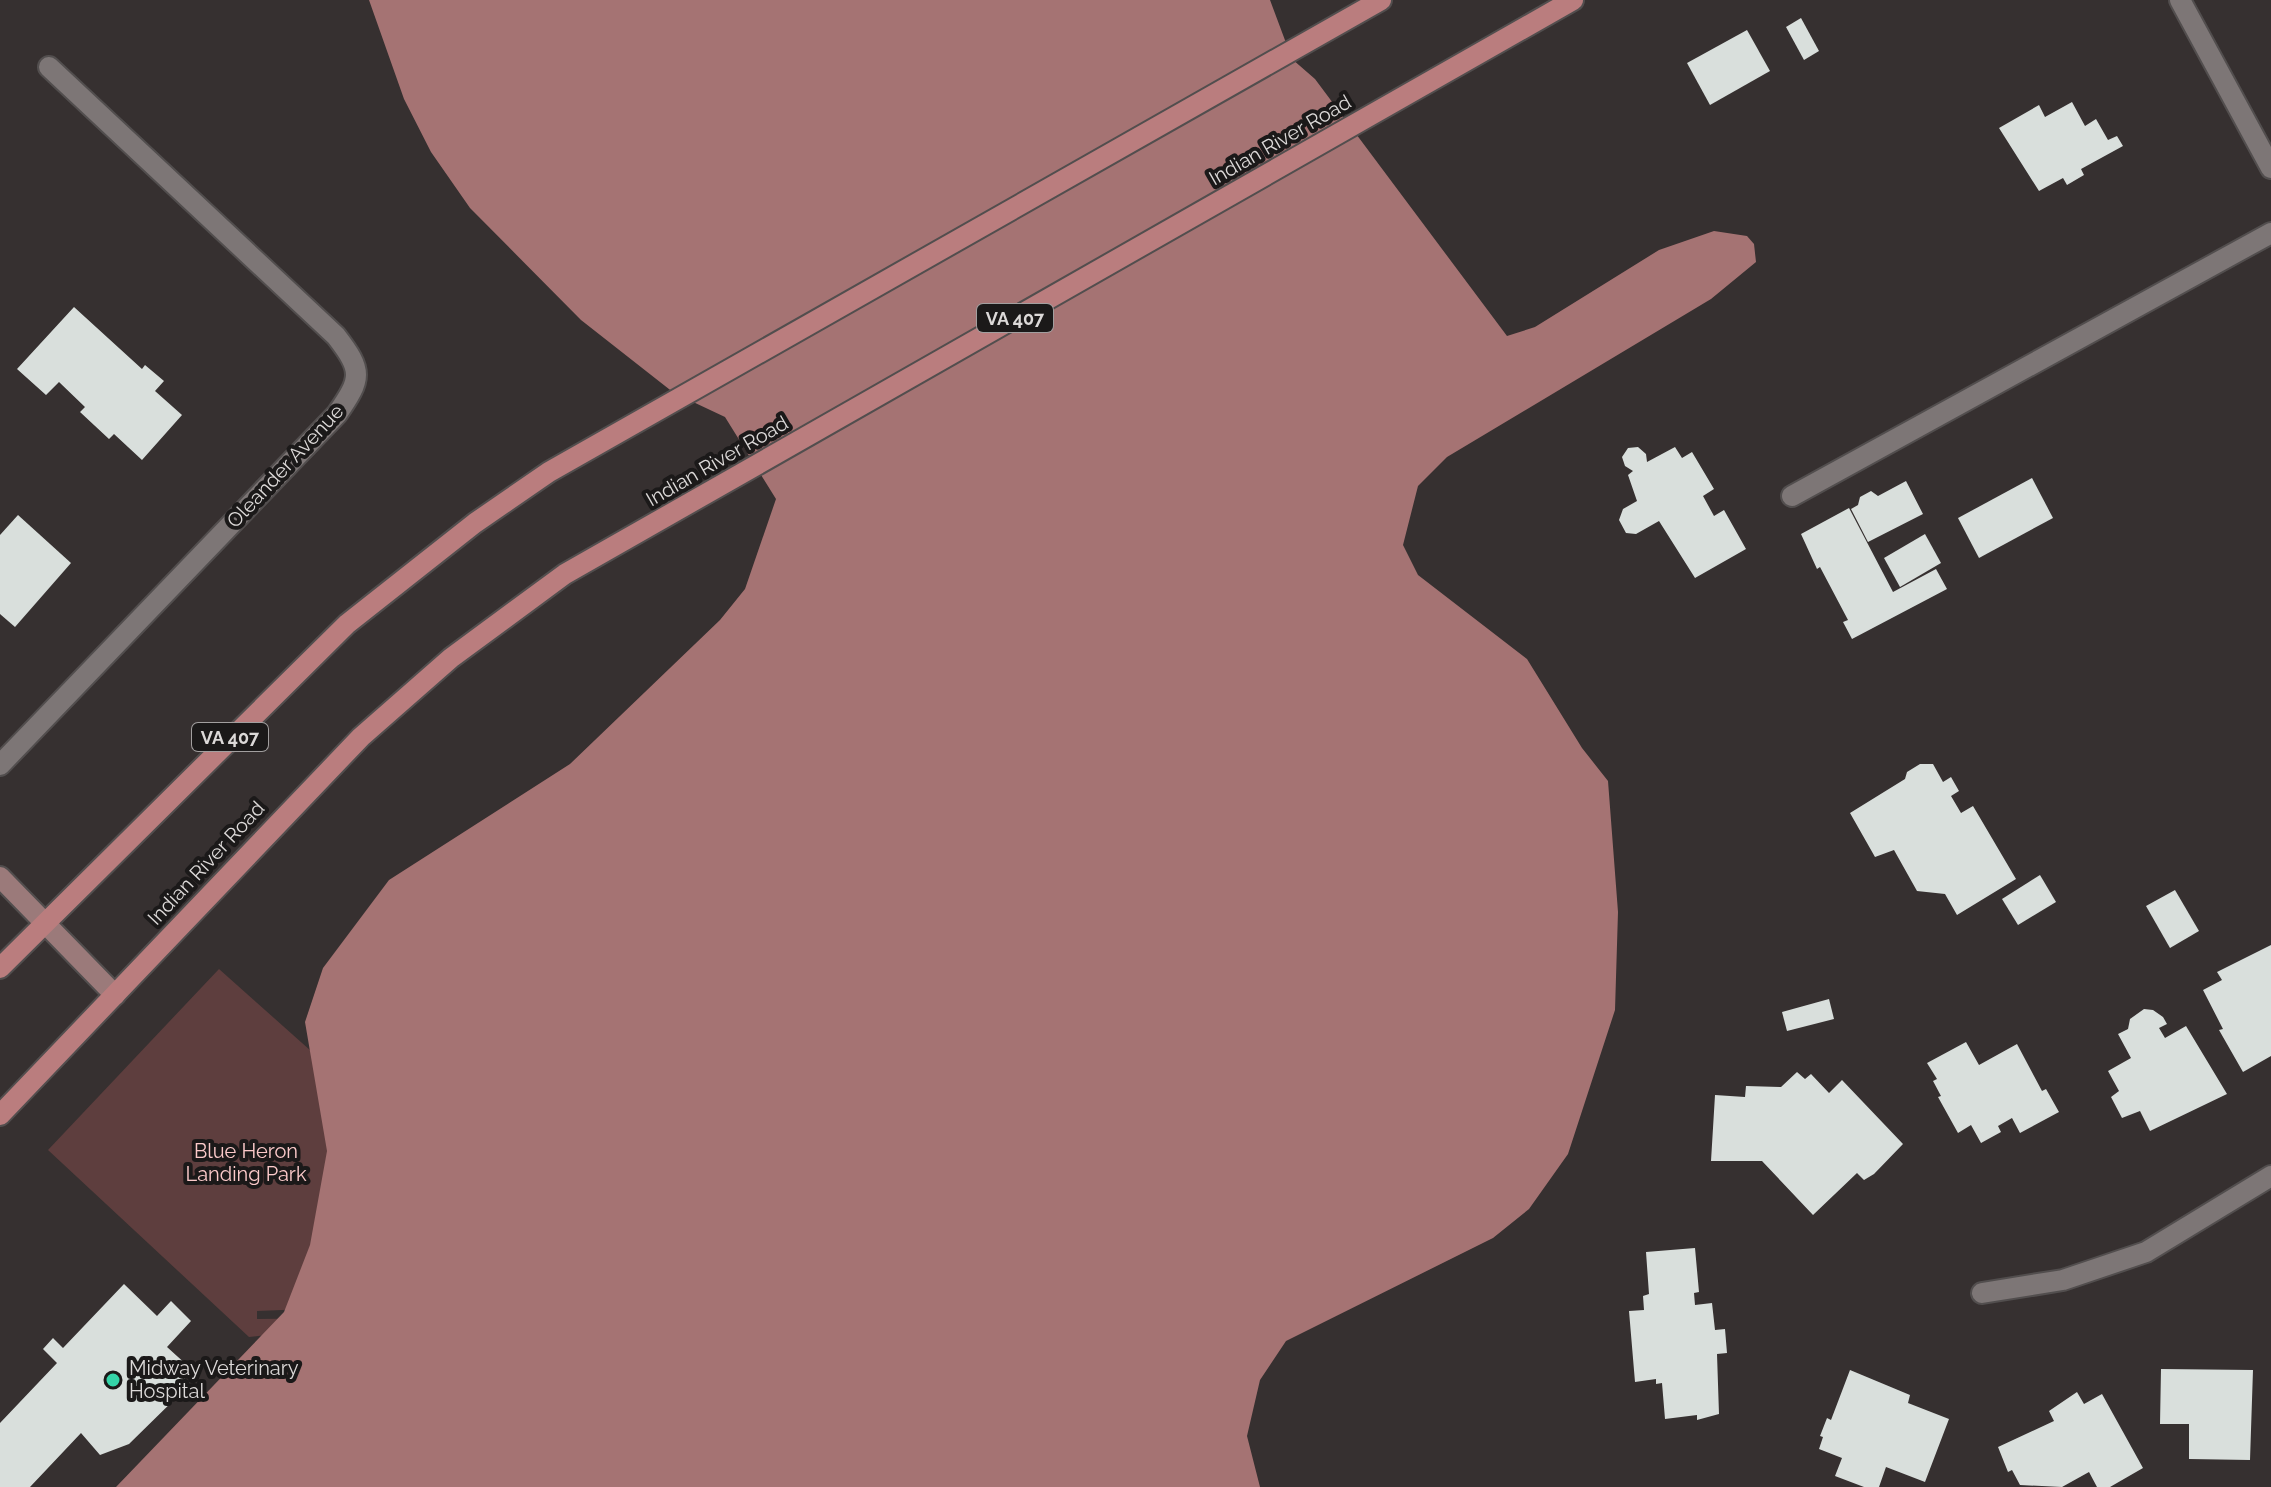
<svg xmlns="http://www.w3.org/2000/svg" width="2271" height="1487" viewBox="0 0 2271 1487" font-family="Raleway,sans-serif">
  <rect width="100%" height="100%" fill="#363030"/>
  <!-- green -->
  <path fill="#5e3e3e" d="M219 969 320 1059 359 1307 257 1311V1319L422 1317 249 1337 48 1150Z"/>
  <!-- water -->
  <path fill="#a57373" d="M369 0H1270L1292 59 1315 79 1507 336 1535 327 1659 250 1714 231 1747 236 1754 244 1756 262 1711 299 1447 457 1418 486 1403 545 1418 575 1527 659 1582 748 1608 781 1618 912 1615 1010 1568 1154 1529 1209 1493 1238 1286 1341 1260 1380 1247 1436 1260 1487H116L284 1312 310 1245 327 1151 305 1022 323 968 389 880 570 764 720 620 745 589 776 499 725 417 674 393 581 320 470 208 431 152 404 99Z"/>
  <!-- building -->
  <g fill="#d9dfdc">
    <path d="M1801 18 1819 51 1804 60 1786 27Z"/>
    <path d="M1747 30 1770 71 1710 105 1687 63Z"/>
    <path d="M2072 102 2085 126 2096 119 2108 140 2117 136 2123 146 2081 169 2084 175 2067 185 2063 178 2039 191 1999 128 2039 105 2045 117Z"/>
    <path d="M74 307 142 369 145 365 164 381 155 391 182 415 142 460 114 434 109 439 80 412 85 407 59 382 46 395 17 369Z"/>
    <path d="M1638 447 1646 454 1647 462 1675 447 1682 458 1692 452 1714 489 1703 496 1714 516 1724 510 1746 549 1695 578 1659 521 1636 534 1626 533 1619 520 1623 509 1637 501 1628 475 1633 471 1625 466 1622 457 1628 448Z"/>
    <path d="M2032 478 2053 518 1979 558 1958 518Z"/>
    <path d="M1906 481 1923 514 1868 542 1851 509 1858 505 1860 497 1871 491 1878 496Z"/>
    <path d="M1849 508 1893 592 1936 569 1947 589 1852 639 1843 622 1848 620 1820 567 1817 569 1801 534Z"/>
    <path d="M18 515 71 563 15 627 0 614V535Z"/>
    <path d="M1925 534 1941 563 1900 587 1884 558Z"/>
    <path d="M1920 764H1933L1943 782 1951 777 1959 791 1951 796 1961 813 1973 806 2016 879 1957 915 1945 894 1917 891 1894 850 1875 857 1850 813 1905 779 1907 772Z"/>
    <path d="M2040 875 2056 902 2018 925 2002 899Z"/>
    <path d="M2175 890 2199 931 2170 948 2146 906Z"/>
    <path d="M2271 945V1056L2243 1072 2219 1030 2223 1029 2203 990 2222 980 2217 972Z"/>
    <path d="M1829 999 1834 1019 1787 1031 1782 1012Z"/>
    <path d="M2144 1009 2153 1010 2163 1017 2167 1024 2159 1028 2165 1038 2186 1026 2227 1094 2150 1131 2140 1111 2122 1118 2111 1097 2119 1091 2108 1071 2131 1058 2118 1034 2128 1029 2130 1019Z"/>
    <path d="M1966 1042 1979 1065 2017 1044 2042 1091 2046 1089 2059 1112 2020 1133 2012 1118 1998 1126 2001 1132 1981 1143 1971 1125 1958 1133 1938 1097 1941 1096 1933 1081 1937 1079 1927 1063Z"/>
    <path d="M1797 1072 1805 1079 1811 1074 1829 1093 1842 1080 1903 1144 1874 1174 1864 1180 1857 1173 1813 1215 1762 1161H1711L1715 1095 1745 1097 1746 1086 1781 1087Z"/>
    <path d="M1695 1248 1699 1292 1694 1293 1695 1305 1712 1303 1715 1330 1725 1329 1727 1353 1717 1354 1719 1414 1697 1420V1415L1665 1419 1662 1383 1656 1384V1379L1635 1382 1629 1311 1644 1310 1643 1296 1649 1294 1646 1252Z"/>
    <path d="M124 1284 157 1316 171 1301 191 1321 167 1347 188 1366 181 1393 129 1444 100 1455 81 1433 30 1487H0V1423L57 1363 43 1349 53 1338 63 1348Z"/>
    <path d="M2161 1369 2253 1370 2250 1460 2189 1459V1424H2160Z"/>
    <path d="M1850 1370 1910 1395 1908 1403 1949 1419 1925 1482 1886 1467 1879 1487H1864L1835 1476 1842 1458 1819 1449 1823 1437 1820 1436 1827 1418 1831 1420Z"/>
    <path d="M2077 1392 2084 1404 2102 1394 2143 1468 2110 1487H2097L2089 1472 2062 1487 2020 1485 2012 1470 2008 1472 1998 1447 2054 1421 2049 1411Z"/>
  </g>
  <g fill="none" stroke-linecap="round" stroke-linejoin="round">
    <defs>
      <path id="lane" d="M1792 496 2271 233"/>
      <g id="street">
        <path d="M2180 0 2271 168"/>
        <path d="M0 765 337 414C362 378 363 371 336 336L49 67"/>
        <path d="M1982 1293 2063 1280 2146 1252 2271 1176"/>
      </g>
      <path id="secondary" d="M0 877 115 995"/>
      <g id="primary">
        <path d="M0 968 347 624 475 523 549 472 1381 0"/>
        <path d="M0 1115 361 737 451 658 565 574 1573 0"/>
      </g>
    </defs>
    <!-- lane casing -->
    <use href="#lane" stroke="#524e4e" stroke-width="24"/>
    <!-- street casing -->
    <use href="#street" stroke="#524e4e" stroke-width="24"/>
    <!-- secondary casing -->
    <use href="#secondary" stroke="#524e4e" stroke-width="24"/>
    <!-- primary casing -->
    <use href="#primary" stroke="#524e4e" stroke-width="24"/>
    <!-- lane -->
    <use href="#lane" stroke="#7d7676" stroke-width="20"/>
    <!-- street -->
    <use href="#street" stroke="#7d7676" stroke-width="20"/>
    <!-- secondary -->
    <use href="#secondary" stroke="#9b7a7a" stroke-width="20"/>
    <!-- primary -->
    <use href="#primary" stroke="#ba7d7e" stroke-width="20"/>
  </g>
  <!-- markers -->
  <circle fill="#34d4a8" stroke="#1b1919" stroke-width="3" cx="113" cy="1380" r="8"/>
  <g text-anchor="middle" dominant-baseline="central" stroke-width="8" stroke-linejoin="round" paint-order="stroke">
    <!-- shield labels -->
    <g fill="#1b1919" stroke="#a29f9f" stroke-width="2">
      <rect x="977" y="304" width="76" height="28" rx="6"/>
      <rect x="192" y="723" width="76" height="28" rx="6"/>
    </g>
    <g font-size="18" font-weight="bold" fill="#dcd9d8">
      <text x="1015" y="318">VA 407</text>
      <text x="230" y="737">VA 407</text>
    </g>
    <!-- street labels -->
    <g font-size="20" fill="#dcd9d8" stroke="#1b1919">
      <text transform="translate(1280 140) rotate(-30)">Indian River Road</text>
      <text transform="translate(717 461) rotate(-30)">Indian River Road</text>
      <text transform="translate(285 466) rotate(-47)">Oleander Avenue</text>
      <text transform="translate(206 863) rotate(-47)">Indian River Road</text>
    </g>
    <!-- park labels -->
    <g font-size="20" fill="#fccaca" stroke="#1b1919">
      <text x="246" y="1151">Blue Heron<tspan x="246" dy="23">Landing Park</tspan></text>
    </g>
    <!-- poi labels -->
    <g font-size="20" fill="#dcd9d8" stroke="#1b1919" text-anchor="start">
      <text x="129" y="1368">Midway Veterinary<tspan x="129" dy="23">Hospital</tspan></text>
    </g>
  </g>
</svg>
